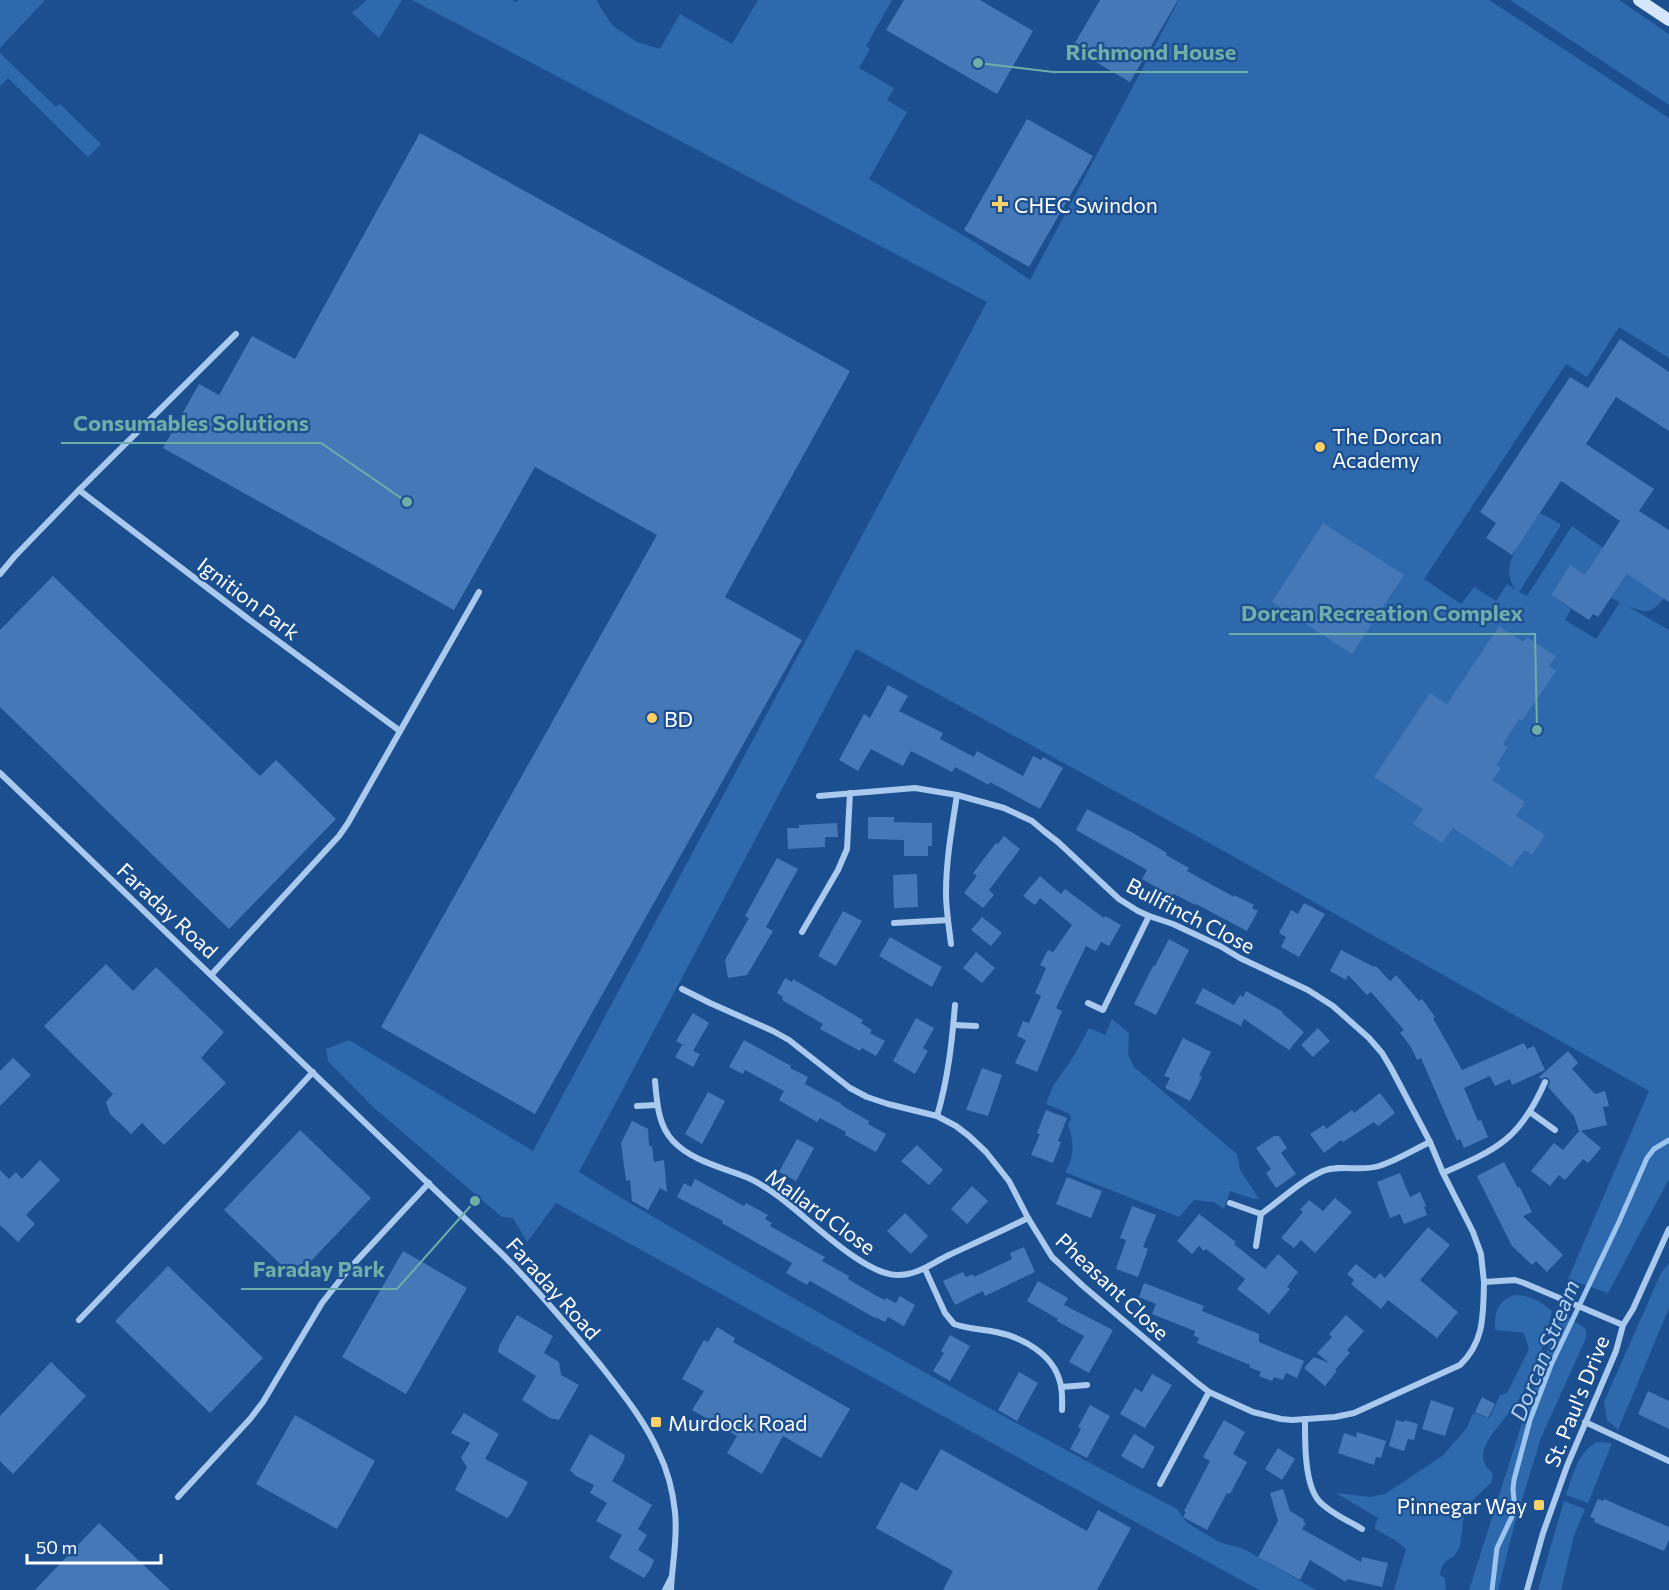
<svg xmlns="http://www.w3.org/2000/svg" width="1669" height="1590" viewBox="0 0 1669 1590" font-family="Commissioner,sans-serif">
  <rect width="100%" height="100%" fill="#1b4f8f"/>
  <!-- green -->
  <g fill="#2e69ad">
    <path d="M0 0H45L0 48Z"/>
    <path d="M367 0H402L379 38 352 13Z"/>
    <path d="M412 0H512L516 2 519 0H598L597 2 612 25 637 42 660 49 680 14 732 44 758 0H892L866 46 870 49 859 68 894 88 887 100 907 112 869 179 976 243 1030 280 1179 0H1489L1669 118V358L1619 327 1587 377 1566 364 1424 579 1461 604 1474 587 1496 601 1507 584 1515 589C1497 564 1526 534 1540 513L1560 524V527L1519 592 1527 596 1572 526 1603 548 1591 579 1570 566 1551 595 1571 609 1565 620 1596 639 1620 602 1611 598 1627 574 1664 598C1650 616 1645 612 1627 606L1669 630V1179L1608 1293 1568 1279 1649 1091 1204 840 856 649 579 1172C652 1217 727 1260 802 1303 926 1374 1051 1443 1177 1509L1186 1522 1219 1542 1244 1549 1316 1590H1259L556 1203 527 1242 513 1218 502 1217 373 1107 328 1061 326 1049 349 1040 533 1151 987 302Z"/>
    <path d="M1510 0H1619L1669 34V105Z"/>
    <path d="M0 53 56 107 60 104 101 144 88 157 8 78 0 86Z"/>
    <path d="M1112 1019 1129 1033 1128 1054 1134 1067 1237 1154 1240 1170 1259 1199H1254L1230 1191 1224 1209 1214 1202 1194 1200 1179 1217 1065 1172C1075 1157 1074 1141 1068 1125L1071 1119 1070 1114 1046 1104 1053 1086 1075 1054 1089 1028 1105 1035Z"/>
    <path d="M1669 1263V1308L1618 1430 1607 1420 1604 1402 1661 1273Z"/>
    <path d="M1515 1295C1529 1295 1542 1302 1552 1311 1546 1333 1541 1358 1531 1378 1525 1390 1517 1404 1508 1414 1499 1426 1487 1437 1483 1453 1482 1462 1487 1468 1493 1474L1491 1483 1465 1507 1460 1546 1454 1557C1445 1560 1441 1565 1440 1575L1445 1578 1446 1590H1394L1406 1549 1395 1540 1375 1529V1525L1378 1518 1336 1493 1370 1497 1385 1494 1442 1456 1467 1428 1472 1415 1475 1413 1489 1419 1500 1395 1507 1393 1529 1349 1524 1333 1495 1330C1494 1313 1498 1300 1515 1295Z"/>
    <path d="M1562 1313 1586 1329V1338L1541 1438 1515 1522 1498 1590H1469L1537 1376Z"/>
    <path d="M1597 1442 1612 1443 1588 1503 1566 1495C1573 1475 1577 1453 1597 1442Z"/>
    <path d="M1564 1501 1585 1509 1574 1536 1561 1590H1538Z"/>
  </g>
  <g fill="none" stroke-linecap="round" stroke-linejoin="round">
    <!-- stream -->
    <path stroke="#9cc4f0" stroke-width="5" d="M1492 1590 1497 1548 1515 1510 1513 1489 1514 1480 1530 1420 1551 1365 1618 1224 1647 1158 1654 1149 1669 1140"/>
  </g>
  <!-- building -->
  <g fill="#4478b7">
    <path d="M904 0H980L1033 31 997 94 886 30Z"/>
    <path d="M1100 0H1178L1130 82 1072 48Z"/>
    <path d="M1027 119 1093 156 1029 267 964 230Z"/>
    <path d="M420 133 850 371 725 597 802 640 535 1114 381 1027 657 535 535 467 454 610 163 448 199 384 219 395 252 336 295 359Z"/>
    <path d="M1620 339 1669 372V431L1616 397 1586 444 1654 489 1639 511 1669 530V602L1627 574 1598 617 1593 614 1589 620 1551 595 1570 565 1585 575 1620 521 1561 481 1512 555 1486 538 1496 523 1480 512 1570 377 1588 388Z"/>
    <path d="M1323 523 1404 575 1352 654 1272 602Z"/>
    <path d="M53 576 260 776 276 760 336 819 229 929 0 707V630Z"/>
    <path d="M1499 626 1523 642 1527 637 1556 656 1549 666 1556 671 1522 721 1519 719 1503 744 1508 747 1496 765 1501 768 1492 780 1525 802 1516 816 1545 835 1532 855 1524 850 1512 867 1453 828 1442 843 1413 824 1423 809 1374 777 1430 693 1447 704Z"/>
    <path d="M888 685 908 696 899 711 943 733 940 739 974 757 977 751 1023 776 1033 756 1041 760 1043 757 1063 768 1040 809 990 782 989 785 955 767 952 772 911 751 903 766 871 749 858 771 839 760 864 714 870 718Z"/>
    <path d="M1087 809 1133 833 1167 853 1166 855 1189 868 1187 871 1234 897V895L1254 905 1252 908 1258 911 1247 931 1196 904V905L1174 894 1172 896 1142 879 1147 870 1076 830Z"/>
    <path d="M868 817H894V822L932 823V846H928V856H904V840L868 839Z"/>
    <path d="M837 823 838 837H825V847L788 849 787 828H799V825Z"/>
    <path d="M1004 836 1020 849 989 890 994 895 983 908 964 893 977 876 973 873 996 843 998 844Z"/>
    <path d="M777 858 798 869 766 927 773 931 747 975 728 978 725 960 749 918 745 916Z"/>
    <path d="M917 874 918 907 894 908 893 875Z"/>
    <path d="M1040 876 1061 894 1065 889 1104 918 1105 916 1121 925 1109 946 1101 942 1096 951 1086 946 1056 1008 1062 1011 1037 1072 1015 1063 1026 1040 1017 1036 1023 1021 1029 1023 1041 996 1035 993 1046 968 1040 965 1048 950 1053 952 1072 925 1040 898 1035 905 1023 896Z"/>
    <path d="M1304 903 1325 914 1299 957 1281 947 1286 937 1279 933 1291 910 1298 914Z"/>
    <path d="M843 911 862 921 836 966 818 956Z"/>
    <path d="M982 917 1002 933 991 946 971 930Z"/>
    <path d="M890 937 942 967 932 987 879 956Z"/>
    <path d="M1169 939 1189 950 1156 1015 1134 1004 1153 966H1155Z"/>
    <path d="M1341 950 1374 967 1376 966 1390 981 1396 975 1419 1001 1422 999 1435 1017 1433 1018 1462 1070 1524 1043 1527 1049 1534 1046 1545 1070 1512 1085 1510 1079 1495 1086 1490 1076 1464 1088 1478 1121 1481 1120 1488 1137 1464 1148 1460 1139 1457 1141 1421 1058 1417 1060 1411 1047 1400 1033 1404 1030 1371 992 1367 995 1348 975 1346 980 1330 971Z"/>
    <path d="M976 952 995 968 982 983 963 968Z"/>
    <path d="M106 964 133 991 156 967 224 1032 201 1058 226 1083 164 1145 142 1123 131 1134 110 1114 106 1102 113 1094 44 1026Z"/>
    <path d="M785 978 792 982 793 979 863 1020 861 1023 872 1030 870 1033 885 1041 876 1056 862 1048 860 1051 820 1029 823 1024 782 1000 783 997 777 993Z"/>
    <path d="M1203 988 1234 1005 1240 995 1243 997 1246 991 1283 1012 1282 1013 1304 1032 1289 1050 1244 1019 1241 1026 1195 1003Z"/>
    <path d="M693 1013 709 1023 693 1051 700 1054 693 1067 675 1057 682 1045 685 1046 676 1041Z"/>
    <path d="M916 1018 934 1028 923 1048 928 1051 915 1074 893 1061Z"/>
    <path d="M1318 1028 1330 1041 1313 1057 1301 1045Z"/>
    <path d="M1183 1038 1211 1052 1199 1076 1202 1077 1190 1101 1165 1088 1170 1078 1164 1076Z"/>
    <path d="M744 1040 791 1066 790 1068 808 1077 805 1084 842 1104 841 1105 869 1121 868 1124 886 1134 876 1152 845 1135 846 1132 820 1118 817 1122 779 1100 784 1091 745 1070 743 1074 729 1067Z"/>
    <path d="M1568 1051 1578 1063 1572 1069 1595 1094 1605 1091 1609 1106 1603 1107 1607 1125 1581 1131 1601 1148 1588 1163 1583 1159 1565 1180 1559 1175 1550 1186 1531 1171 1554 1143 1563 1150 1579 1131 1574 1116 1548 1087 1550 1082 1549 1079 1545 1077 1541 1079 1539 1077Z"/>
    <path d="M13 1058 31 1075 0 1106V1071Z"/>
    <path d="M982 1068 1002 1075 988 1116 966 1110Z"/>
    <path d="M708 1092 725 1101 702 1144 685 1134Z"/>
    <path d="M1380 1093 1395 1113 1378 1126 1374 1122 1343 1142 1341 1140 1324 1153 1310 1134 1324 1125 1326 1129 1352 1110 1354 1113Z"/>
    <path d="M1046 1110 1067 1118 1058 1141 1061 1142 1053 1163 1031 1155 1040 1134 1037 1133Z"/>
    <path d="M632 1121 648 1129 649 1146H652L654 1162 664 1160 667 1192 660 1188 648 1210 632 1201 630 1180 626 1181 621 1143Z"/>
    <path d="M300 1130 371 1198 295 1278 224 1210Z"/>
    <path d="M1274 1136H1279L1287 1148 1281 1153 1296 1174 1276 1188 1266 1173 1271 1169 1256 1148Z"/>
    <path d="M797 1139 814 1148 796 1181 779 1172Z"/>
    <path d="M917 1145 943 1170 929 1185 901 1161Z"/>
    <path d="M40 1160 60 1180 26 1215 35 1224 18 1242 0 1225V1170L9 1179 16 1172 22 1179Z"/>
    <path d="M1504 1162 1518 1188 1519 1186 1532 1212 1523 1216 1563 1255 1547 1272 1536 1261 1532 1265 1512 1246 1477 1176Z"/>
    <path d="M1400 1173 1410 1197 1420 1192 1426 1206 1424 1207 1427 1215 1404 1224 1400 1214 1390 1218 1377 1182Z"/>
    <path d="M1067 1177 1102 1191 1091 1218 1056 1204Z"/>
    <path d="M695 1179 744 1206 746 1203 768 1215 765 1219 772 1223 770 1226 825 1257 822 1261 849 1276 848 1279 875 1295 885 1300 886 1298 896 1303 900 1296 915 1305 904 1326 888 1317 885 1322 875 1317V1318L810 1281 807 1285 786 1273 792 1263 722 1223 723 1221 677 1197 684 1183 691 1187Z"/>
    <path d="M972 1186 988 1201 967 1224 951 1209Z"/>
    <path d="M1335 1198 1352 1212 1315 1253 1301 1240 1294 1248 1281 1238 1303 1212 1300 1210 1309 1200 1323 1211Z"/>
    <path d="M1132 1206 1156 1215 1143 1247 1148 1249 1138 1277 1116 1269 1126 1240 1120 1238Z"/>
    <path d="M905 1213 928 1236 911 1254 887 1231Z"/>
    <path d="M1199 1214 1236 1242 1234 1244 1265 1269 1278 1254 1298 1272 1287 1287 1290 1289 1269 1314 1237 1289 1245 1279 1206 1249 1204 1251 1199 1246 1192 1254 1177 1241Z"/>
    <path d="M1428 1227 1450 1245 1420 1280 1458 1312 1437 1338 1388 1300 1381 1309 1351 1284 1354 1280 1347 1274 1356 1264 1375 1279 1380 1273 1385 1278Z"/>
    <path d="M1024 1247 1035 1272 985 1296 983 1291 955 1305 943 1281 963 1272 966 1277 973 1274 974 1277 1012 1259 1010 1253Z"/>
    <path d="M403 1251 467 1288 406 1394 342 1357Z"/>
    <path d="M168 1266 263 1358 210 1413 115 1321Z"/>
    <path d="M1038 1281 1068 1298 1064 1305 1113 1330 1089 1373 1069 1362 1084 1336 1057 1321 1058 1319 1027 1301Z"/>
    <path d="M1144 1283 1204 1306 1202 1311 1259 1334V1342L1304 1361 1297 1378 1286 1373 1283 1380 1274 1377 1272 1381 1259 1376 1261 1372 1249 1367 1250 1365 1197 1343 1199 1338 1194 1336 1195 1331 1152 1314 1156 1304 1139 1297Z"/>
    <path d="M517 1315 553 1336 544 1353 559 1362 561 1375 579 1385 559 1420 550 1418 522 1400 536 1376 498 1352 499 1346Z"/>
    <path d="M1346 1315 1364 1331 1347 1350 1350 1353 1335 1370 1337 1371 1325 1386 1304 1368 1314 1357 1329 1363 1317 1353 1332 1337 1329 1334Z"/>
    <path d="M717 1327 735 1338 733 1342 850 1409 821 1458 783 1436 762 1474 727 1453 737 1436 692 1410 704 1391 682 1379 704 1340 708 1342Z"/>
    <path d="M950 1335 970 1346 950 1381 933 1371 944 1353 941 1351Z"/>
    <path d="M51 1362 86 1396 13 1474 0 1461V1416Z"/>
    <path d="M1019 1372 1038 1383 1017 1421 998 1410Z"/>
    <path d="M1152 1374 1172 1385 1145 1428 1120 1414 1135 1388 1142 1392Z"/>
    <path d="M1648 1391 1669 1401V1429L1638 1414Z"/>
    <path d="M1482 1397 1495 1404 1488 1418 1475 1412Z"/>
    <path d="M1431 1400 1454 1408 1445 1436 1422 1429Z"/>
    <path d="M1090 1405 1110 1416 1087 1458 1070 1449 1081 1429 1078 1427Z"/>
    <path d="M464 1413 499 1434 485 1459 528 1482 511 1514 507 1518 455 1490 467 1467 461 1458 470 1443 451 1433Z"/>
    <path d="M295 1415 375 1461 337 1529 256 1484Z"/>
    <path d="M1224 1420 1245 1432 1233 1454 1247 1462 1230 1494 1227 1493 1207 1530 1183 1517 1186 1512 1184 1511 1210 1461 1203 1457Z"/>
    <path d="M1396 1420 1404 1422 1405 1420 1418 1424 1414 1440 1408 1439 1404 1451 1389 1446Z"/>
    <path d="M1357 1432 1386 1441 1381 1458 1376 1457 1374 1465 1338 1453 1344 1433 1356 1437Z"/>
    <path d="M590 1434 625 1455 623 1462 612 1481 652 1505 638 1529 647 1535 638 1550 654 1560 651 1568 644 1578 609 1558 622 1535 596 1521 607 1503 590 1493 594 1485 576 1476 570 1470Z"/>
    <path d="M1134 1434 1155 1447 1143 1469 1121 1456Z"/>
    <path d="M1278 1448 1295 1459 1282 1480 1265 1469Z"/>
    <path d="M941 1449 1087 1531 1098 1510 1131 1528 1097 1590H943L953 1571 876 1528 901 1482 917 1491Z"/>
    <path d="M1283 1489 1290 1511 1305 1520 1303 1522 1306 1523 1302 1529 1361 1562 1362 1557 1388 1563 1382 1587 1347 1579 1346 1582 1310 1560 1300 1580 1258 1557 1278 1521 1270 1493Z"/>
    <path d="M1598 1499 1603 1501 1604 1499 1669 1527V1540L1664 1551 1594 1522 1595 1519 1590 1517Z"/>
    <path d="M99 1523 170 1590H35Z"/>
  </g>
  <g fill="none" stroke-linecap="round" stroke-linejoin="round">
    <!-- street -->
    <g stroke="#a9c9ee" stroke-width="6">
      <path d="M79 490 247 618 400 731"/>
      <path d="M0 574 15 556 79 490 236 334"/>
      <path d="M0 773 502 1254C538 1290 570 1328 602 1367 622 1393 645 1421 658 1451 667 1469 673 1492 675 1512 678 1539 672 1564 671 1590"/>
      <path d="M819 796 915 788 957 795 1004 808 1032 821 1045 832 1058 842 1119 899 1138 911 1149 916 1173 924 1220 946 1240 958 1308 990 1333 1006 1369 1038 1382 1053 1391 1068 1430 1142 1443 1173 1473 1232 1481 1254 1484 1282 1515 1280 1524 1283 1623 1325"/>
      <path d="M894 923 948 920"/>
      <path d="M802 932 838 870 847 849 850 793"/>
      <path d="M951 944C949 927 946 910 946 893 946 860 952 827 957 795"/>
      <path d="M212 974 339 836 348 823 479 592"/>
      <path d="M682 989 710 1003 773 1031 789 1040 850 1088 867 1097 888 1104 937 1116 956 1126 969 1136 986 1152 1009 1181 1028 1218 1052 1257 1083 1286 1195 1381 1209 1392 1253 1412 1281 1419 1292 1420 1335 1417 1354 1413 1460 1365C1485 1341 1483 1314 1484 1282"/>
      <path d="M1088 1003 1103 1010 1149 916"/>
      <path d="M954 1025 976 1026"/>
      <path d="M655 1081C657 1103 658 1125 673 1141 692 1161 721 1167 746 1177 759 1182 771 1191 782 1199 809 1219 865 1276 898 1275 918 1275 932 1263 949 1255 975 1243 1002 1231 1028 1218"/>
      <path d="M637 1106 657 1105"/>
      <path d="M1530 1112 1555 1130"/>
      <path d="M937 1116C948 1079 952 1042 955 1005"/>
      <path d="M1443 1173C1498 1149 1520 1139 1545 1082"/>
      <path d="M1230 1203 1261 1214 1256 1246"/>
      <path d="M1261 1214C1281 1200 1300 1181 1323 1171 1341 1164 1360 1172 1379 1166 1396 1161 1413 1150 1430 1142"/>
      <path d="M925 1269 945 1313 954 1324C967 1329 982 1329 996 1332 1022 1337 1053 1354 1060 1382 1063 1391 1062 1401 1062 1410"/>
      <path d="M79 1320 221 1172 313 1072"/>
      <path d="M1061 1387 1087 1385"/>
      <path d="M1305 1419C1305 1440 1304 1484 1319 1501 1330 1513 1347 1520 1362 1529"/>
      <path d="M1585 1422 1669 1461"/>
      <path d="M1160 1484 1209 1392"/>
      <path d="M178 1497 250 1419 263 1402 322 1303 348 1270 429 1183"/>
      <path d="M665 1590 671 1578"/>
      <path d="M1527 1590 1543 1533 1567 1466 1616 1351 1623 1325 1633 1309 1669 1229"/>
    </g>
    <!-- secondary -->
    <path stroke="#d6e6fa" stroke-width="12" d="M1639 0 1669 20"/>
  </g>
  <!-- markers -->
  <g fill="#ffd166" stroke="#1b4f8f" stroke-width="2">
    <path d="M997 195h6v6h6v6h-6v6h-6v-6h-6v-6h6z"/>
    <circle cx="1320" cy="447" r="6"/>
    <circle cx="652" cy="718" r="6"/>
    <rect x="650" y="1416" width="12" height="12" rx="3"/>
    <rect x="1533" y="1499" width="12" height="12" rx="3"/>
  </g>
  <g text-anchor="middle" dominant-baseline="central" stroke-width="4.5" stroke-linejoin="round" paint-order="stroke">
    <!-- poi labels -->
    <g font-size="21" fill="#fff" stroke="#1b4f8f" text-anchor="start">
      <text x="1014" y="204">CHEC Swindon</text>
      <text x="1332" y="435">The Dorcan<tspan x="1332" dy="24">Academy</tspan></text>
      <text x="664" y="718">BD</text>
      <text x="668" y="1422">Murdock Road</text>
      <text x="1527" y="1505" text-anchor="end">Pinnegar Way</text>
    </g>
    <!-- street labels -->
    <g font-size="21" fill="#fff" stroke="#1b4f8f">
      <text transform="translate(249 598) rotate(37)">Ignition Park</text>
      <text transform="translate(168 910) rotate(43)">Faraday Road</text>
      <text transform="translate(1191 915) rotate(27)">Bullfinch Close</text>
      <text transform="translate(821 1211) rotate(36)">Mallard Close</text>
      <text transform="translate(1113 1286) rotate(43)">Pheasant Close</text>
      <text transform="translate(554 1288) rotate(48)">Faraday Road</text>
      <text transform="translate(1576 1401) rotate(-68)">St. Paul's Drive</text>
    </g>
    <!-- water labels -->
    <g font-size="22" font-style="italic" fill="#b5d3f5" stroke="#1b4f8f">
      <text transform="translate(1544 1350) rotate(-68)">Dorcan Stream</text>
    </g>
  </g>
  <!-- callouts -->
  <path fill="none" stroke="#6fada8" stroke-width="2" d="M978 63L1053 72H1248M407 502L321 443H61M1537 730L1535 634H1229M475 1201L397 1289H241"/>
  <g fill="#6fada8" stroke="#1b4f8f" stroke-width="2">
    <circle cx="978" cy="63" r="6"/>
    <circle cx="407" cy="502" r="6"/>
    <circle cx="1537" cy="730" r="6"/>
    <circle cx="475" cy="1201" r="6"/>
  </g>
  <g font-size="22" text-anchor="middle" font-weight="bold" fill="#6fada8" stroke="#1b4f8f" stroke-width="4.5" stroke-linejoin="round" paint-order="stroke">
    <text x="1151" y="60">Richmond House</text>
    <text x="191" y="431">Consumables Solutions</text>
    <text x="1382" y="621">Dorcan Recreation Complex</text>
    <text x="319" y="1277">Faraday Park</text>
  </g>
  <!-- scale -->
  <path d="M27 1554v9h134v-9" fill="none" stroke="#ffffff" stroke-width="3"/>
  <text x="36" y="1554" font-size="18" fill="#ffffff" stroke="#1b4f8f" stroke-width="4.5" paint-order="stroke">50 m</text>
</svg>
